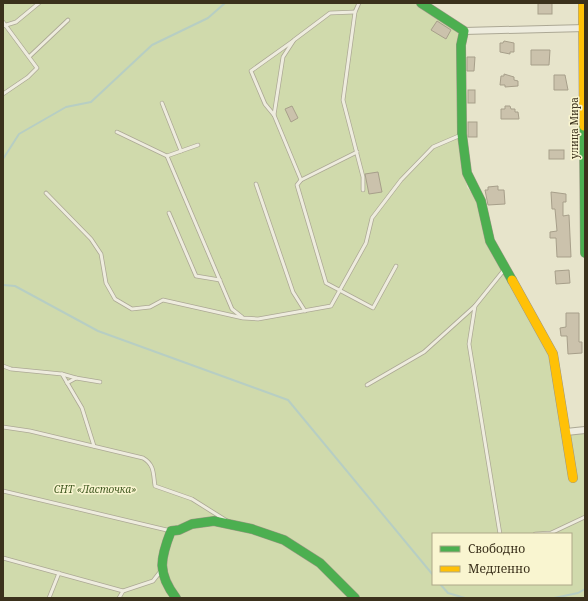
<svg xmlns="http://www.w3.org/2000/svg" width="588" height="601" viewBox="0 0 588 601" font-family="'Noto Serif',serif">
  <rect width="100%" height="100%" fill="#e7e4cb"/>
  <!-- green -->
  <path fill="#d0daac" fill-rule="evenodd" d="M3 3H417L461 32 459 133 467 187 478 201 500 266 548 355 564 435 585 432V598H3ZM433 534H571V584H433Z"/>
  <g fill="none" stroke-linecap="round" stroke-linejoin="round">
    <!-- stream -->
    <g stroke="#b7cec3" stroke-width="2">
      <path d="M3 159 19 134 66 107 91 102 152 45 208 18 225 3"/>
      <path d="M3 285 15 286 98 331 288 400 433 575"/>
      <path d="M440 584 448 593 465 598"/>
      <path d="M554 598 578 593 585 589"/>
    </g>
  </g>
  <!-- building -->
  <g fill="#cbc2ac" stroke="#a79f8a">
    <rect x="538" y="3" width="14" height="11"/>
    <path d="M437 21 451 30 446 39 431 30Z"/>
    <path d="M504 41 514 43V52H510V54L500 52V43H503Z"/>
    <path d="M531 50H550L549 65H531Z"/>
    <path d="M467 57H475L474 71H467Z"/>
    <path d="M504 74 514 77V80L518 81V86L505 87V85H500L501 76H504Z"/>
    <path d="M554 75H565L568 90H554Z"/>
    <rect x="468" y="90" width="7" height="13"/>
    <path d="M292 106 298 118 291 122 285 109Z"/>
    <path d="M505 106H510L511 109H515V112H518L519 119H501V109H505Z"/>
    <rect x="468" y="122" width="9" height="15"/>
    <rect x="549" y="150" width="15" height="9"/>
    <path d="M378 172 382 192 369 194 365 174Z"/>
    <path d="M498 186V190H504L505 204 488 205 485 190H488V187Z"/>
    <path d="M551 192 566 194V202H563V216L569 215 571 257H557L556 238H550V232L557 231 555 209H552Z"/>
    <path d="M569 270 570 283 556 284 555 271Z"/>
    <path d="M566 313H579V342H582V353L568 354 567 336H561L560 328 566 327Z"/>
  </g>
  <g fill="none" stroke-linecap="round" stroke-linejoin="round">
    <defs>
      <g id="lane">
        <path d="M359 3 355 12 343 100 363 177V190"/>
        <path d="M355 12 330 13 294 40 283 57 274 115 301 180 297 185 326 283 373 308 396 266"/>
        <path d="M3 22 37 68 28 77 3 94"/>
        <path d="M3 26 16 22 39 3"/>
        <path d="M30 56 68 20"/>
        <path d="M162 103 181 151"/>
        <path d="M274 115 265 104 251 71 293 41"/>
        <path d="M117 132 167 156 232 309 242 317"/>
        <path d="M167 156 198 145"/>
        <path d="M301 180 357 152"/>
        <path d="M256 184 293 292 305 311"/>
        <path d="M46 193 91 239 101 254 106 283 115 299 132 309 150 307 163 300 243 318 258 319 331 306 366 243 372 218 401 180 433 147 461 135"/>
        <path d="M169 213 196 276 220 280"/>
        <path d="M3 366 11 369 62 374 82 408 94 446"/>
        <path d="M62 374 76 378"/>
        <path d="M67 383 76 378 100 382"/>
        <path d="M367 385 424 352 475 306"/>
        <path d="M3 427 30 431 143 458C155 465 153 474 155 486L192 499 227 521"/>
        <path d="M3 491 171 531"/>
        <path d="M500 534 469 344 475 306 504 270"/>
        <path d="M535 534 551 533 585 517"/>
        <path d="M3 558 123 591 153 581 160 572"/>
        <path d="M49 598 59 573"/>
        <path d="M119 598 123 591"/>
      </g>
      <g id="street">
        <path d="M464 31 585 28"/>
        <path d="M566 432 585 430"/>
      </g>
      <g id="fast">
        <path d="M421 3 464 31 461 45 462 134 467 173 481 201 490 241 512 280"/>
        <path d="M584 126 585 253"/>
        <path d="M176 598C157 573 160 559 171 531L179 530 192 524 214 521 252 529 284 540 320 563 355 598"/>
      </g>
      <g id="slow">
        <path d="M583 3 584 126"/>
        <path d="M512 280 553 354 573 478"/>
      </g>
    </defs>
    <!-- lane casing -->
    <use href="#lane" stroke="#aca895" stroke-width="4.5"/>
    <!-- street casing -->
    <use href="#street" stroke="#aca895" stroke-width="8"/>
    <!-- fast casing -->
    <use href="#fast" stroke="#9b9684" stroke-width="10"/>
    <!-- slow casing -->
    <use href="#slow" stroke="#9b9684" stroke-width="10"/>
    <!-- lane -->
    <use href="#lane" stroke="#eeecde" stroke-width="3"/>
    <!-- street -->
    <use href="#street" stroke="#eeecde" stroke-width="6"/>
    <!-- fast -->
    <use href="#fast" stroke="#4caf50" stroke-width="9"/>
    <!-- slow -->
    <use href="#slow" stroke="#ffc107" stroke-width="9"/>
  </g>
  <g text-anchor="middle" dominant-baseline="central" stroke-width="3" stroke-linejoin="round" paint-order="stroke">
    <!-- street labels -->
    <g font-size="10" fill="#3b311c" stroke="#f9f5d0">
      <text transform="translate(574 128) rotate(-90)">улица Мира</text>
    </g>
    <!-- park labels -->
    <g font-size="10" font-style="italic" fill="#405921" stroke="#f9f5d0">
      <text x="95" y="489">СНТ «Ласточка»</text>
    </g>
  </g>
  <!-- border -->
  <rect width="588" height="601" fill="none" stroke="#3b311c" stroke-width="8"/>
  <!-- legend -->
  <rect x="432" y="533" width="140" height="52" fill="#f9f5d0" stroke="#ada788"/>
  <rect x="440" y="546" width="20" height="6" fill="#4caf50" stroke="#ada788"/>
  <text x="468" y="553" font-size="12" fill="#3b311c">Свободно</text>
  <rect x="440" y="566" width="20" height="6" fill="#ffc107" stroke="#ada788"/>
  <text x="468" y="573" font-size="12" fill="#3b311c">Медленно</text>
</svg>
